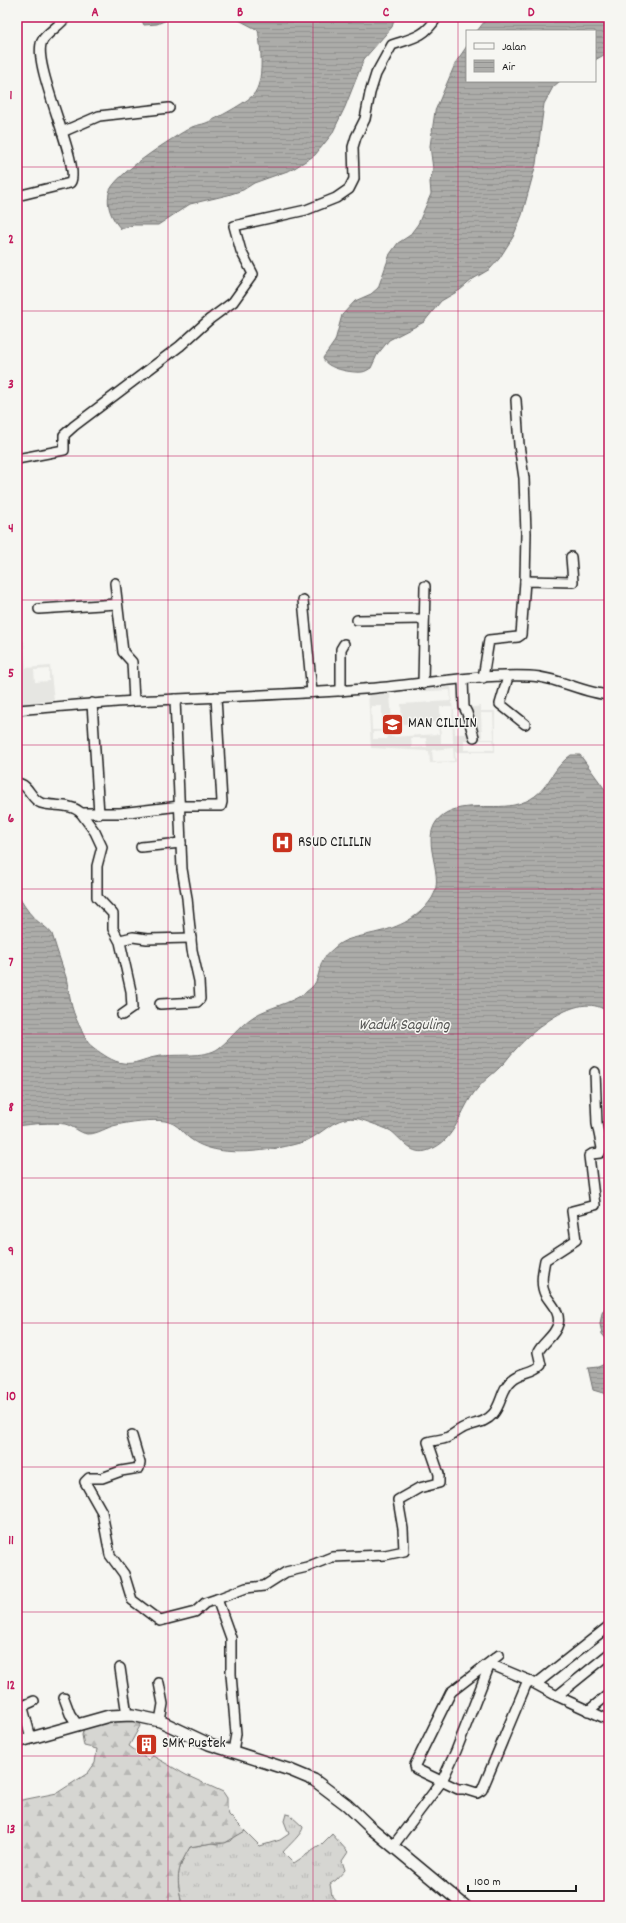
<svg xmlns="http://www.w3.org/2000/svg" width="626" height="1923" viewBox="0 0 626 1923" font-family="Dekko,sans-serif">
  <defs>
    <pattern id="grass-tufts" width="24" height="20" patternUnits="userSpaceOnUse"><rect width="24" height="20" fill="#d6d6d2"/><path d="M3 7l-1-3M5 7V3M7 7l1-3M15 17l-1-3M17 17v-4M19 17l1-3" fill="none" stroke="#b7b7b4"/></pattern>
    <pattern id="forest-firs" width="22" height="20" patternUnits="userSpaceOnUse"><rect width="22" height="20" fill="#d6d6d2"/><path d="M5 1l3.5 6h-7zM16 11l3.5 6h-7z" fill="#b7b7b4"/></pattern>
    <pattern id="water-rules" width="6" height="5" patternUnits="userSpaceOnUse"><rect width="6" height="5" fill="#acaca9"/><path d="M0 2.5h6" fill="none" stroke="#939391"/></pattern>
  </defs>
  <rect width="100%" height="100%" fill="#f6f6f2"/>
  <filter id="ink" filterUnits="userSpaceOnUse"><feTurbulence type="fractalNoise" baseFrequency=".025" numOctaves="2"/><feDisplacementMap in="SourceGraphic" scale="8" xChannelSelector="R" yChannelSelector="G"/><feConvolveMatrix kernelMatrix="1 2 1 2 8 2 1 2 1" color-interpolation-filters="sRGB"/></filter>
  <g filter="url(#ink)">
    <!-- built -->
    <g fill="#e6e6e2" fill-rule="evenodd">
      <path d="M24 641 26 668 50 666 54 700 17 705V671H24L23 643H17V642ZM49 669V681L35 682 34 670Z"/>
      <path d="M451 687 453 717V710L481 706V711H495V752H455L456 762 434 763H430L429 751 371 748 368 692ZM450 690 451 701 401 704 402 723H392L390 693ZM371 706H382V730H372ZM440 707H452L453 743H441ZM454 710H464L465 734H455ZM481 713H493L494 739H482ZM438 722 439 734 391 737 390 725ZM386 731 387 739H373V732ZM411 738H426L427 747 412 748ZM464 740H493L494 750H464ZM453 748 454 761 433 762 432 750Z"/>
    </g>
    <!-- grass -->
    <path fill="url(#grass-tufts)" stroke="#797977" d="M286 1814 290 1815 303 1827C303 1833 288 1846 283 1852L294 1863 321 1845 332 1834 348 1852 342 1861 345 1870 336 1880 330 1884 332 1896 340 1906H182C177 1878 175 1872 190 1847L212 1843 218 1844 231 1841 235 1836 245 1831 260 1846 280 1840 289 1834 284 1821Z"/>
    <!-- forest -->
    <path fill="url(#forest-firs)" stroke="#797977" d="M132 1718 139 1722 140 1726 129 1746 148 1760 153 1756 186 1775 223 1792 227 1798V1808L229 1815 245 1831 225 1843H212L190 1847C175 1872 177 1878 182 1906H17V1801L57 1793 88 1773 95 1763 97 1749 84 1746 82 1735 84 1728 103 1722Z"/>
    <!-- water -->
    <g fill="url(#water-rules)" stroke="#727271">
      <path d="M140 17H174L157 24 144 25Z"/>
      <path d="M212 17H395L392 27 364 59 345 107 332 134 315 155 293 169 254 183 243 190 228 195 190 204 158 225H133L121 229C112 219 106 207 109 193 112 176 175 136 192 127 196 125 201 125 206 123 216 119 247 102 253 95 265 82 261 47 258 30L235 18Z"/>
      <path d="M488 17H609V52L595 60V31H477Z"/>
      <path d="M467 46V81H560L553 87 544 104 536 164 522 215 513 237 499 259 490 269 473 279 460 290 441 301 424 322 389 340 377 355 371 368C369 369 365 372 362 372 352 373 326 369 323 358L335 341 342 315 355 301 371 294 378 288 390 254 398 243 409 236 418 224 431 194 430 182 433 169 430 146 435 111 456 62Z"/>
      <path d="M571 755H580L609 795V1013C581 988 534 1029 515 1050 509 1056 505 1063 499 1068 492 1075 483 1081 477 1089 459 1110 457 1140 429 1150 411 1157 403 1140 391 1131 388 1129 363 1120 359 1119 335 1114 323 1135 303 1142 290 1146 269 1150 256 1151 235 1153 209 1152 192 1140 181 1133 180 1124 165 1121 153 1119 128 1122 117 1125 106 1127 99 1134 87 1134 80 1133 73 1126 65 1124 52 1122 30 1124 17 1126V894C22 902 27 911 34 918 39 923 48 928 52 934 54 939 55 945 57 950 60 959 63 968 66 977 70 996 70 1007 79 1025 84 1034 85 1042 94 1048 102 1054 113 1062 123 1063 135 1065 143 1059 155 1057 173 1053 205 1059 219 1048 233 1037 243 1021 260 1013 277 1005 296 1002 311 988 320 980 318 968 324 958 327 954 334 948 339 944 348 938 359 937 370 934 394 929 418 920 432 898 446 876 421 844 436 822 452 799 491 810 514 805 550 797 546 773 571 755Z"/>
      <path d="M609 1283V1342L602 1334 600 1324 602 1313 608 1303Z"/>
      <path d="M609 1362V1397L603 1393 593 1390 588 1368 598 1367Z"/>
    </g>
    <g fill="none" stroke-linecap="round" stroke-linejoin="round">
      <defs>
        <g id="minor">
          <path d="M62 132 99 116 169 108"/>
          <path d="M17 196 70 183C83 169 34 71 41 44 43 35 60 26 66 17"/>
          <path d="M516 400 519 445 524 478 526 533 525 581"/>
          <path d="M17 459 64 450V435L74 426 180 346 210 319 233 302 253 274 241 251 234 226 306 210 336 198 349 189 354 179 353 147 356 137 365 119 370 93 376 74 392 45C413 38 425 37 437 17"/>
          <path d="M115 583 123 652 132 662 134 701"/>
          <path d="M303 600 312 692"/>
          <path d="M39 609 117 604"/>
          <path d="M357 620 424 619"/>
          <path d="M508 677 500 704 525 724"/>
          <path d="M483 678 489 640 518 637 521 635 525 581 573 582 571 557"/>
          <path d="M463 680 464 707 467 713 474 737"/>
          <path d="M423 684 425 586"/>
          <path d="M341 691V649L344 644"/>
          <path d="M92 703 99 814"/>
          <path d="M17 710C56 707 95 703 135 701 211 697 288 695 364 689 418 685 476 674 530 676 557 677 582 693 609 695"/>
          <path d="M17 783C30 785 30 799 41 803 53 807 72 803 81 813H120L180 806H221L222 802 216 697"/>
          <path d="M81 813 95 832 102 847 97 866V897L113 914V929L120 942 131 991 132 1008 122 1015"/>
          <path d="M141 847 181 843"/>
          <path d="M120 940 133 937 147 939 191 938"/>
          <path d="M160 1004 197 1002 200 999 199 981 192 950 187 898 182 869 175 699"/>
          <path d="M132 1436 140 1463 139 1468 121 1471 102 1478H89L85 1482 102 1512 110 1555 124 1574 132 1600 160 1621 195 1612 205 1603 217 1599"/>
          <path d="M499 1655 451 1692 415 1765 416 1769 458 1789H464L477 1793 482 1790 528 1680"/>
          <path d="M120 1668 127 1715"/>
          <path d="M159 1683 163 1704 160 1721"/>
          <path d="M536 1684 609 1626"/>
          <path d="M557 1696 609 1654"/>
          <path d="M64 1698 70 1714 77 1724"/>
          <path d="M588 1711 609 1694"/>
          <path d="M17 1726 21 1741"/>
          <path d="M31 1738 23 1708V1706L34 1701"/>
          <path d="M233 1751 236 1734 231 1674V1638L217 1599 246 1588 264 1586 286 1572 307 1567 332 1557 385 1555 404 1551 403 1529 398 1500 419 1488 439 1483V1474L428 1442C434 1440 441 1440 446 1438 453 1435 458 1430 465 1427 475 1423 485 1423 493 1414 502 1404 501 1389 512 1380 520 1372 534 1373 541 1365L538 1352C543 1342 555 1336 558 1324 561 1312 550 1303 545 1294 540 1284 543 1270 545 1260L576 1240 572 1211 595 1205 589 1156 592 1154 600 1153 602 1148 597 1124 595 1072"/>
          <path d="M393 1846 442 1781 456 1751 490 1664 528 1680 557 1696 609 1720"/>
        </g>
        <path id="major" d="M17 1742 109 1716 132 1715 160 1721 209 1744 290 1770 314 1780 347 1805 371 1828 465 1906"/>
      </defs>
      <!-- minor casing -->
      <use href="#minor" stroke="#1c1c1c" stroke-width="12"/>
      <!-- major casing -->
      <use href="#major" stroke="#1c1c1c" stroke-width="14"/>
      <!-- minor -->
      <use href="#minor" stroke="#f6f6f2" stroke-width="9"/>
      <!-- major -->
      <use href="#major" stroke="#f6f6f2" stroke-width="11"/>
    </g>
  </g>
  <!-- grid -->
  <path fill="none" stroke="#c2185b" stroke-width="1" stroke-opacity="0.55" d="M168 17V1906M313 17V1906M458 17V1906M17 167H609M17 311H609M17 456H609M17 600H609M17 745H609M17 889H609M17 1034H609M17 1178H609M17 1323H609M17 1467H609M17 1612H609M17 1756H609"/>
  <!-- icons -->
  <defs>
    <symbol id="school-square" viewBox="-11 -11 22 22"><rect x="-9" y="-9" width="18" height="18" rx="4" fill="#c8321e" stroke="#f6f6f2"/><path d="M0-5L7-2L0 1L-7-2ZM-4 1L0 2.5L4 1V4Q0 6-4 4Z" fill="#fff"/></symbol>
    <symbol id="hospital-square" viewBox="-11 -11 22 22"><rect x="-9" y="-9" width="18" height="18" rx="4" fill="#c8321e" stroke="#f6f6f2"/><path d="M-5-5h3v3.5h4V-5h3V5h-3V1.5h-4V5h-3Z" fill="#fff"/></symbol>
    <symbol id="building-square" viewBox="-11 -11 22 22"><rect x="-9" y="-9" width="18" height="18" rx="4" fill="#c8321e" stroke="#f6f6f2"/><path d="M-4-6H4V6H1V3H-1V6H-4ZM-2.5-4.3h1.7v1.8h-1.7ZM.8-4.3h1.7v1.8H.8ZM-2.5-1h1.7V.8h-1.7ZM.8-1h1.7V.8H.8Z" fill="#fff"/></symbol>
  </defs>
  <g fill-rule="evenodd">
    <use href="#school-square" x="380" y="712" width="25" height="25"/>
    <use href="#hospital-square" x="270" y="830" width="25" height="25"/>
    <use href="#building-square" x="134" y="1732" width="25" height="25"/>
  </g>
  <g text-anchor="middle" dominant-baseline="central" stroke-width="3" stroke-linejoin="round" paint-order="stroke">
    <!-- poi labels -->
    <g font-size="15" fill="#1c1c1c" stroke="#f6f6f2" text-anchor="start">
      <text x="408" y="724">MAN CILILIN</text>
      <text x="298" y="843">RSUD CILILIN</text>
      <text x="162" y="1744">SMK Pustek</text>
    </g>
    <!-- water labels -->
    <g font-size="16" font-style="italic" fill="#565654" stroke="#f6f6f2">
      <text x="404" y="1025">Waduk Saguling</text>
    </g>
  </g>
  <!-- margin -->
  <rect width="626" height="1923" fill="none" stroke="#f6f6f2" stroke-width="44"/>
  <!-- legend -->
  <rect x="466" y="30" width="130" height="52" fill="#f6f6f2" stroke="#9f9f9c"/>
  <rect x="474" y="43" width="20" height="6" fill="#f6f6f2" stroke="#9f9f9c"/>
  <text x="502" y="50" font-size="12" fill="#1c1c1c">Jalan</text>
  <rect x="474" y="60" width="20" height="12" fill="url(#water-rules)" stroke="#9f9f9c"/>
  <text x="502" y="70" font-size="12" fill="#1c1c1c">Air</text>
  <!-- scale -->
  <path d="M468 1885v6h108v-6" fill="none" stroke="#1c1c1c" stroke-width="2"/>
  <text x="474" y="1885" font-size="12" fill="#1c1c1c" stroke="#f6f6f2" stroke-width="3" paint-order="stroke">100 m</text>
  <rect x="22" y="22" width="582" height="1879" fill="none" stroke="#c2185b" stroke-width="1.5"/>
  <g font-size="13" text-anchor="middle" font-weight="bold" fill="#c2185b">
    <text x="95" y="16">A</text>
    <text x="240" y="16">B</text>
    <text x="386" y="16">C</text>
    <text x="531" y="16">D</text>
    <text x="11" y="99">1</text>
    <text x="11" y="243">2</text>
    <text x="11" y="388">3</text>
    <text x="11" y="532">4</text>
    <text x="11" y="677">5</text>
    <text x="11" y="822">6</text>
    <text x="11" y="966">7</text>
    <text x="11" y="1111">8</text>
    <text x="11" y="1255">9</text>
    <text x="11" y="1400">10</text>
    <text x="11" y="1544">11</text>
    <text x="11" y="1689">12</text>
    <text x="11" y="1833">13</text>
  </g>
</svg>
